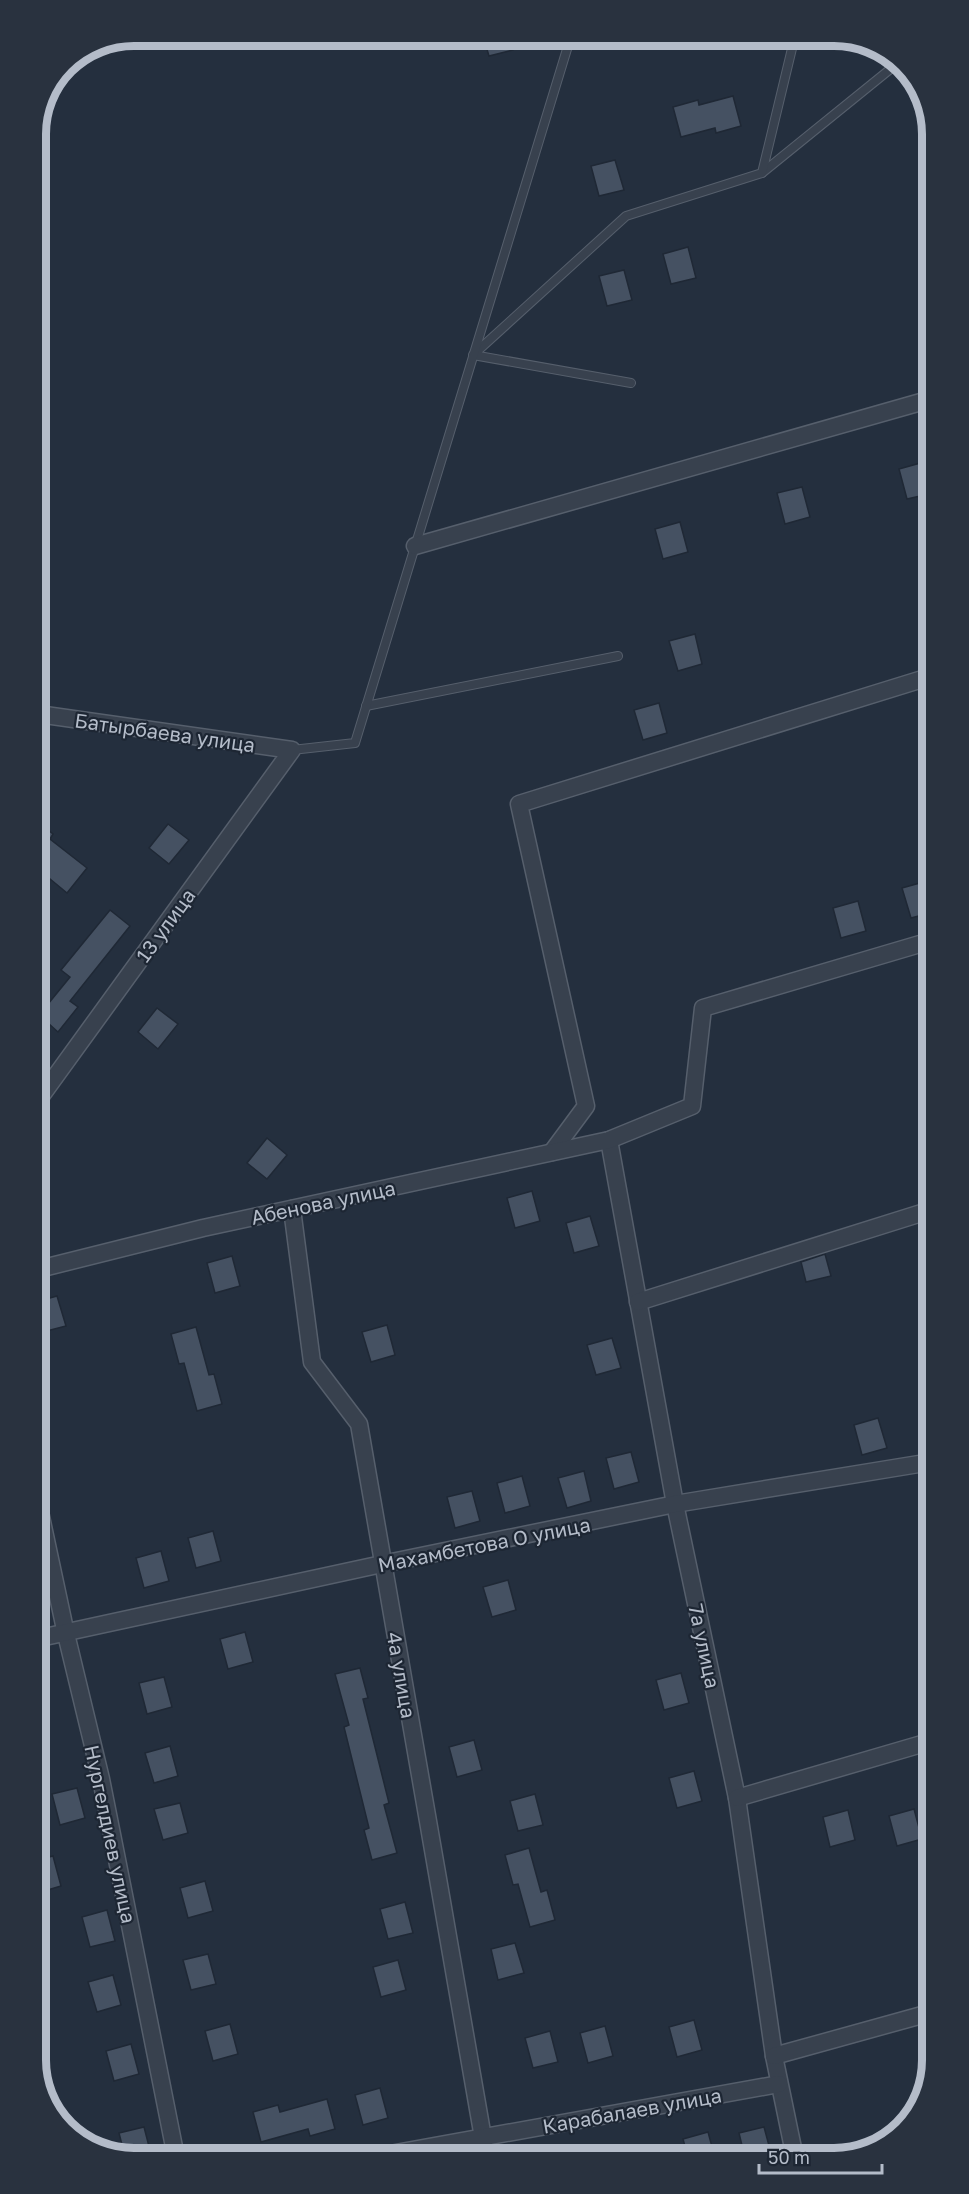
<svg xmlns="http://www.w3.org/2000/svg" width="969" height="2194" viewBox="0 0 969 2194" font-family="'Golos Text',sans-serif">
  <rect width="100%" height="100%" fill="#242f3e"/>
  <!-- building -->
  <g fill="#455162" stroke="#1f2835" stroke-width="1.5">
    <path d="M483 36H510L513 50 489 56Z"/>
    <path d="M733 96 741 126 716 133 715 128 681 137 673 107 698 100 699 105Z"/>
    <path d="M615 160 624 190 599 196 591 166Z"/>
    <path d="M688 247 696 278 671 284 663 254Z"/>
    <path d="M624 270 632 300 607 306 599 276Z"/>
    <path d="M924 462 929 479V494L907 499 899 469Z"/>
    <path d="M802 487 810 517 785 524 777 493Z"/>
    <path d="M680 522 688 552 663 559 655 529Z"/>
    <path d="M695 634 702 664 678 671 669 641Z"/>
    <path d="M659 703 667 733 643 740 634 710Z"/>
    <path d="M38 822 53 834 50 839 87 868 67 893 38 869Z"/>
    <path d="M168 824 189 840 169 864 149 848Z"/>
    <path d="M927 881 930 890V913L911 918 902 888Z"/>
    <path d="M858 901 866 931 841 938 833 908Z"/>
    <path d="M110 910 130 926 70 1001 78 1007 58 1032 39 1015 70 977 61 970Z"/>
    <path d="M157 1008 178 1024 158 1049 138 1032Z"/>
    <path d="M267 1138 287 1155 267 1179 247 1163Z"/>
    <path d="M532 1191 540 1221 515 1228 507 1198Z"/>
    <path d="M590 1216 599 1246 574 1253 566 1223Z"/>
    <path d="M825 1254 831 1276 806 1282 801 1262Z"/>
    <path d="M232 1256 240 1286 215 1293 207 1263Z"/>
    <path d="M57 1296 66 1326 39 1333V1301Z"/>
    <path d="M387 1325 395 1355 371 1362 362 1332Z"/>
    <path d="M196 1327 209 1375 214 1374 222 1404 197 1411 184 1363 179 1364 171 1334Z"/>
    <path d="M612 1338 621 1368 596 1375 587 1345Z"/>
    <path d="M878 1418 887 1448 862 1455 854 1425Z"/>
    <path d="M631 1452 639 1482 614 1489 606 1458Z"/>
    <path d="M584 1471 591 1501 567 1508 558 1478Z"/>
    <path d="M522 1476 530 1506 505 1513 497 1483Z"/>
    <path d="M472 1491 480 1521 455 1528 447 1497Z"/>
    <path d="M213 1531 221 1561 196 1568 188 1538Z"/>
    <path d="M161 1551 169 1581 144 1588 136 1558Z"/>
    <path d="M508 1580 516 1610 492 1617 483 1587Z"/>
    <path d="M245 1632 253 1662 228 1669 220 1639Z"/>
    <path d="M360 1668 368 1698 363 1699 389 1803 384 1805 397 1853 372 1860 364 1830 369 1828 344 1727 349 1725 335 1674Z"/>
    <path d="M681 1673 689 1703 664 1710 656 1680Z"/>
    <path d="M164 1677 172 1707 147 1714 139 1683Z"/>
    <path d="M474 1740 482 1770 457 1777 449 1747Z"/>
    <path d="M170 1746 178 1776 154 1783 145 1753Z"/>
    <path d="M694 1771 702 1801 677 1808 669 1778Z"/>
    <path d="M77 1788 85 1818 60 1825 52 1794Z"/>
    <path d="M535 1794 543 1825 518 1831 510 1801Z"/>
    <path d="M180 1803 188 1833 163 1840 154 1809Z"/>
    <path d="M914 1809 922 1839 897 1846 889 1816Z"/>
    <path d="M848 1810 855 1840 830 1847 823 1817Z"/>
    <path d="M529 1848 541 1892 547 1890 555 1920 530 1927 518 1884 513 1885 505 1855Z"/>
    <path d="M53 1856 61 1886 41 1892V1859Z"/>
    <path d="M205 1881 213 1911 188 1918 180 1888Z"/>
    <path d="M405 1902 413 1933 388 1939 380 1909Z"/>
    <path d="M107 1910 115 1941 90 1947 82 1917Z"/>
    <path d="M515 1943 524 1973 498 1980 491 1949Z"/>
    <path d="M208 1954 216 1984 191 1990 183 1960Z"/>
    <path d="M398 1960 406 1990 381 1997 373 1967Z"/>
    <path d="M113 1975 121 2005 97 2012 88 1982Z"/>
    <path d="M694 2020 702 2050 677 2057 669 2027Z"/>
    <path d="M230 2024 238 2054 213 2061 205 2031Z"/>
    <path d="M605 2026 613 2056 588 2063 580 2033Z"/>
    <path d="M550 2031 558 2062 533 2068 525 2038Z"/>
    <path d="M131 2044 139 2074 114 2081 106 2051Z"/>
    <path d="M380 2088 388 2118 363 2125 355 2095Z"/>
    <path d="M327 2099 335 2129 310 2136 308 2129 261 2142 253 2112 278 2105 280 2112Z"/>
    <path d="M144 2127 152 2158 125 2157 119 2133Z"/>
    <path d="M764 2127 771 2153 744 2154 739 2133Z"/>
    <path d="M708 2132 714 2154H687L683 2139Z"/>
  </g>
  <g fill="none" stroke-linecap="round" stroke-linejoin="round">
    <defs>
      <g id="lane">
        <path d="M762 173 899 62"/>
        <path d="M631 383 473 355 626 216 762 173 795 36"/>
        <path d="M366 706 618 656"/>
        <path d="M292 750 355 743 571 36"/>
      </g>
      <g id="street">
        <path d="M415 546 928 400"/>
        <path d="M38 714 292 750 39 1099"/>
        <path d="M609 1140 675 1504 737 1798 774 2056 794 2153"/>
        <path d="M552 1152 586 1106 519 804 929 677"/>
        <path d="M292 1209 312 1362 359 1424 486 2155"/>
        <path d="M39 1269 203 1228 609 1140 692 1106 703 1008 930 941"/>
        <path d="M638 1302 931 1210"/>
        <path d="M40 1512 66 1634 101 1779 176 2157"/>
        <path d="M40 1638 382 1564 675 1504 931 1462"/>
        <path d="M737 1798 932 1741"/>
        <path d="M774 2056 933 2012"/>
        <path d="M379 2156 779 2084"/>
      </g>
    </defs>
    <!-- lane casing -->
    <use href="#lane" stroke="#565f6c" stroke-width="10"/>
    <!-- street casing -->
    <use href="#street" stroke="#565f6c" stroke-width="19"/>
    <!-- lane -->
    <use href="#lane" stroke="#38414e" stroke-width="8"/>
    <!-- street -->
    <use href="#street" stroke="#38414e" stroke-width="16"/>
  </g>
  <g text-anchor="middle" dominant-baseline="central" stroke-width="4.5" stroke-linejoin="round" paint-order="stroke">
    <!-- street labels -->
    <g font-size="20" fill="#b4bcc9" stroke="#1d2633">
      <text transform="translate(165 732) rotate(8)">Батырбаева улица</text>
      <text transform="translate(165 925) rotate(-54)">13 улица</text>
      <text transform="translate(323 1202) rotate(-12)">Абенова улица</text>
      <text transform="translate(484 1544) rotate(-11)">Махамбетова О улица</text>
      <text transform="translate(705 1646) rotate(78)">7а улица</text>
      <text transform="translate(402 1675) rotate(80)">4а улица</text>
      <text transform="translate(111 1834) rotate(78)">Нургелдиев улица</text>
      <text transform="translate(632 2110) rotate(-10)">Карабалаев улица</text>
    </g>
  </g>
  <!-- crop -->
  <path d="M0 0H969V2194H0ZM134 46H834A88 88 0 0 1 922 134V2060A88 88 0 0 1 834 2148H134A88 88 0 0 1 46 2060V134A88 88 0 0 1 134 46Z" fill="#29323f" fill-rule="evenodd"/>
  <path fill="none" stroke="#b4bcc9" stroke-width="8" d="M134 46H834A88 88 0 0 1 922 134V2060A88 88 0 0 1 834 2148H134A88 88 0 0 1 46 2060V134A88 88 0 0 1 134 46Z"/>
  <!-- scale -->
  <path d="M759 2164v9h123v-9" fill="none" stroke="#b4bcc9" stroke-width="3"/>
  <text x="768" y="2164" font-size="18" fill="#b4bcc9" stroke="#1d2633" stroke-width="4.5" paint-order="stroke">50 m</text>
</svg>
